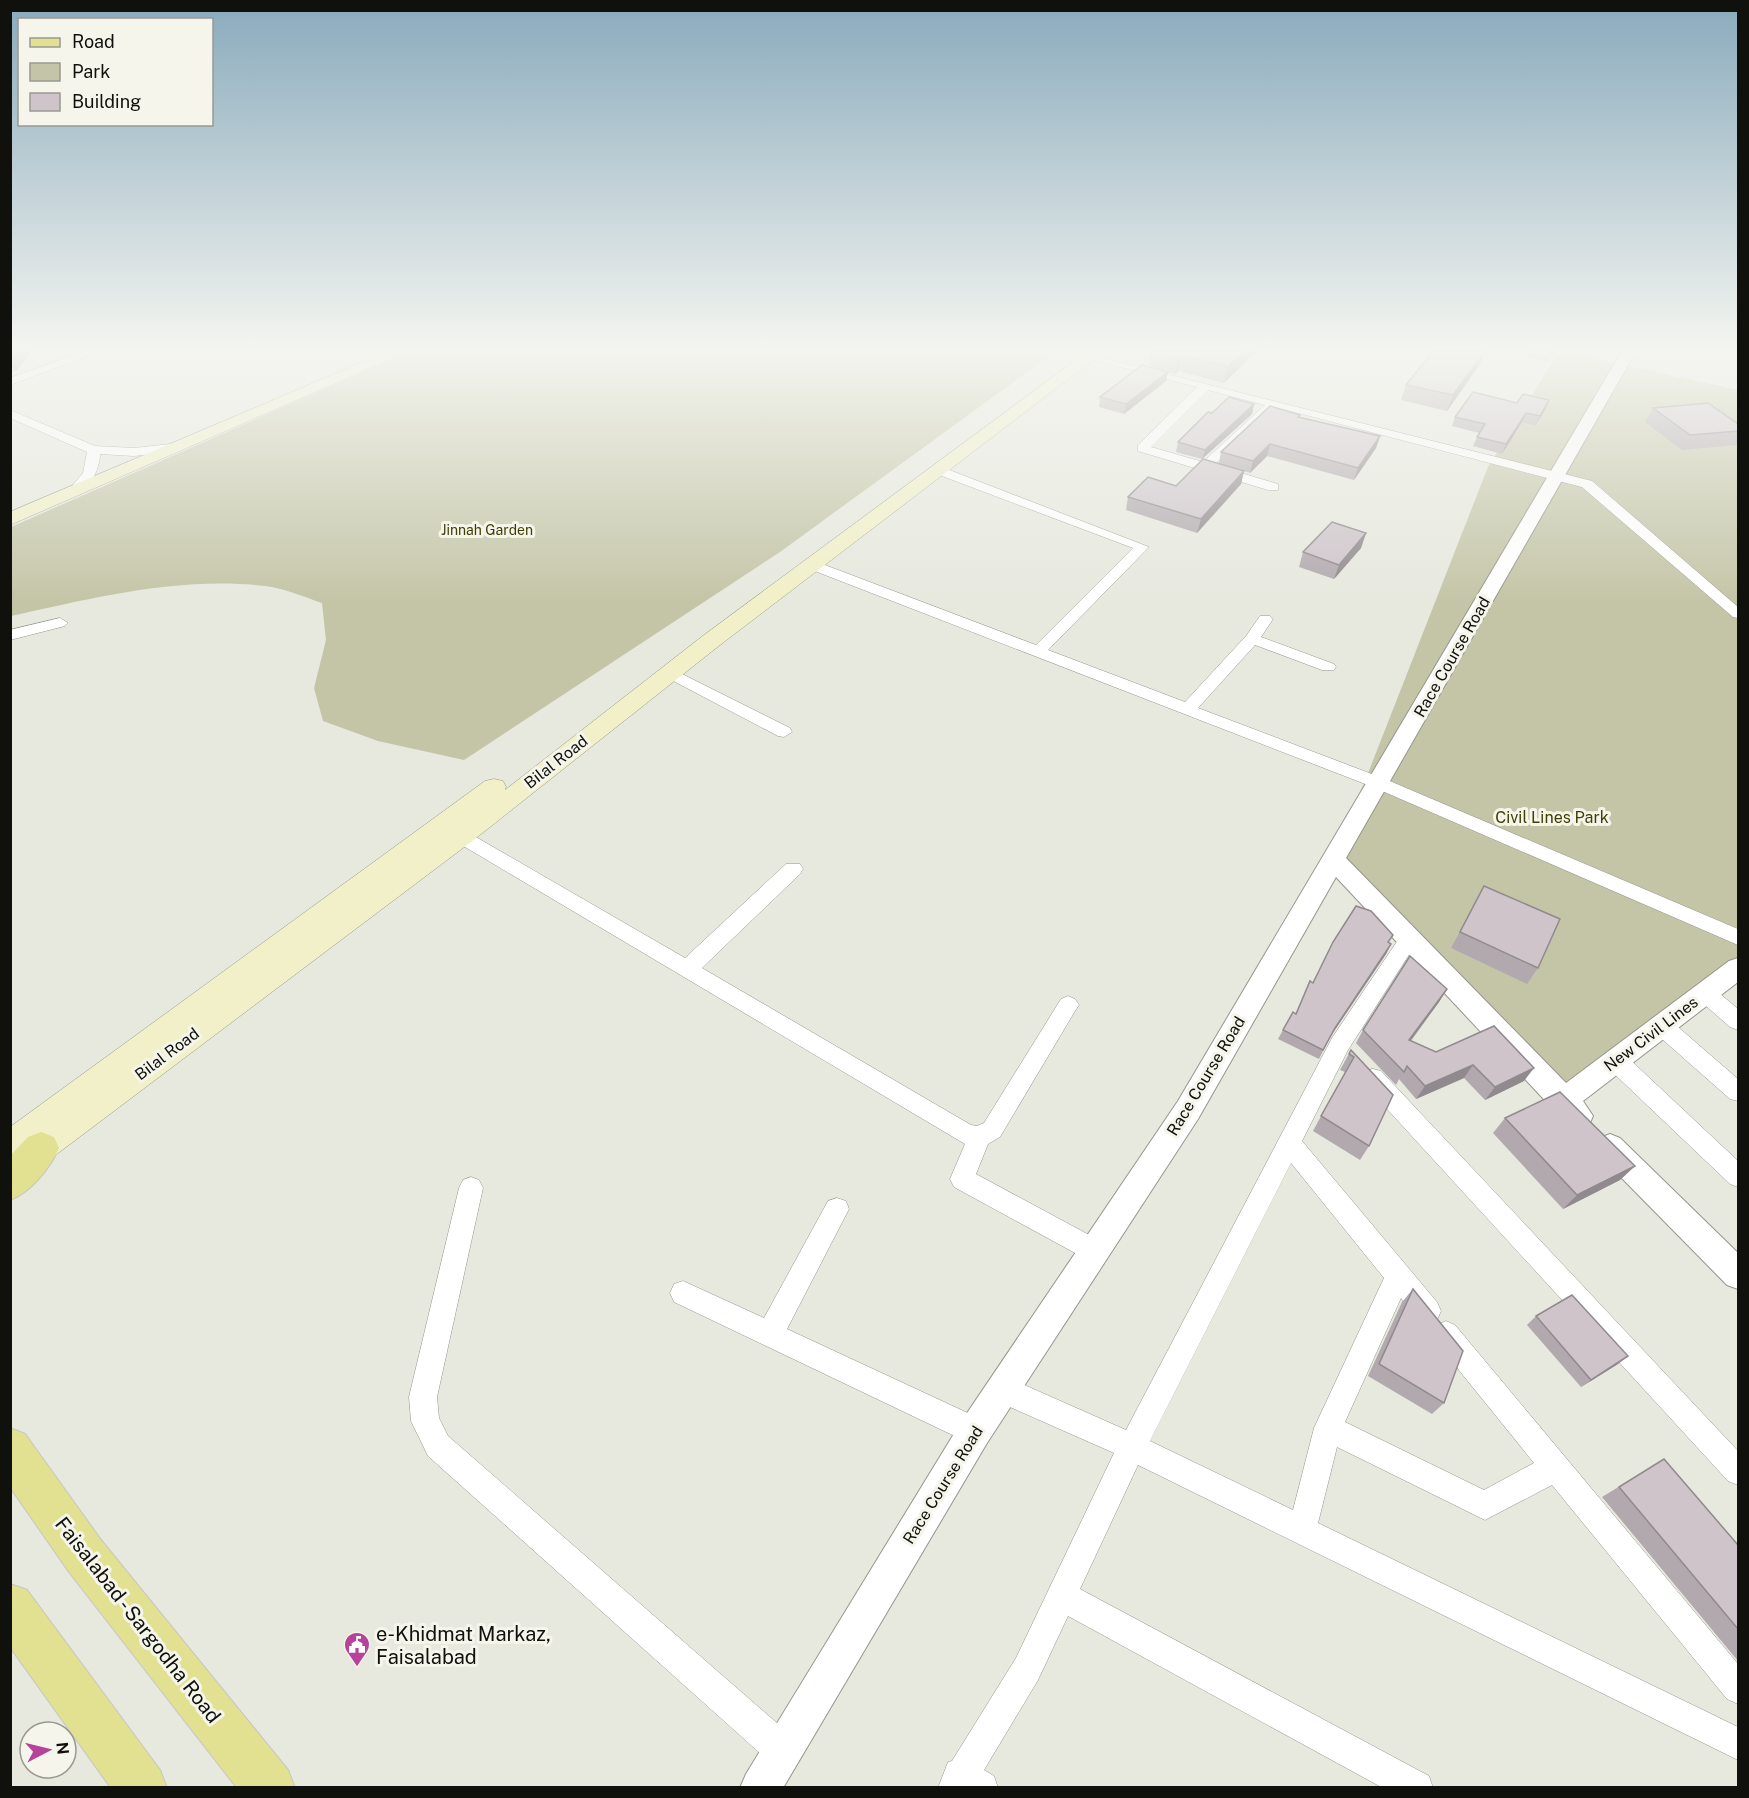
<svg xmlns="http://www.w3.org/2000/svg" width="1749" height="1798" viewBox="0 0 1749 1798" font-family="'Public Sans',sans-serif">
  <rect width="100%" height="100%" fill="#e7e8de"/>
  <!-- green -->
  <g fill="#c4c5a7">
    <path d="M411 351H1056L780 552 464 760 378 741 323 721 314 688 326 640 322 603C304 597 284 588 265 586 180 576 93 598 11 616V527Z"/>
    <path d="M1559 351 1738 390V980L1563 1101 1334 860 1488 467Z"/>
  </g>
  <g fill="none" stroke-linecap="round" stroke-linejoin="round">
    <defs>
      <g id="minor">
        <path d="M85 351H100L10 385V378Z"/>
        <path d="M1086 354 1592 481 1738 607V618L1733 617 1582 487 1275 407 1214 465 1278 484V490H1268L1138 451V445L1197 387 1086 358ZM1208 390 1265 405 1203 462 1151 447Z"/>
        <path d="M10 410 95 446 134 448 180 443 186 447 180 451 134 456 100 454C100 469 89 491 74 496L67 492 83 473 87 452 10 418Z"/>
        <path d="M939 466 1149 547 1048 650 1185 702 1246 636 1260 616H1270L1273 619 1261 637 1334 664 1336 667 1334 670H1322L1255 645 1198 708 1385 779 1738 929V945L1373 787 807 568V562H817L1036 645 1133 548 934 473V467Z"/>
        <path d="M60 618 68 623 65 626 10 640V630Z"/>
        <path d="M670 668 790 728 792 732 784 737 778 736 664 676 662 673 664 670Z"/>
        <path d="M462 829 685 958 786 864H800L803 869 800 874 702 968 971 1125 977 1126 984 1123 1061 999 1068 996 1075 999 1079 1005 1075 1011 1000 1137 988 1144 976 1174 1104 1243 1107 1251 1104 1259 1095 1263 1086 1259 954 1187 950 1179 965 1144 455 841 453 836 455 831Z"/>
        <path d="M1409 931 1416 934 1419 939 1348 1050 1302 1141 1437 1302 1441 1311 1437 1320 1428 1324 1419 1320 1401 1298 1345 1422 1484 1490 1534 1463 1437 1343 1433 1334 1437 1325 1446 1321 1455 1325 1738 1664V1704L1727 1699 1552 1485 1485 1520 1337 1447 1318 1523 1738 1727V1760L1138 1465 1080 1589 1429 1776 1433 1788H1383L1068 1616 1038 1680 984 1770 994 1776 998 1788H938L948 1762 952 1761 1016 1658 1114 1453 994 1400 990 1390 994 1380 1004 1376 1126 1430 1332 1038 1402 934ZM1291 1163 1384 1278 1314 1428 1293 1510 1150 1441Z"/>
        <path d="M1705 985 1712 987 1738 1009V1030L1730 1027 1698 999 1695 993 1698 987Z"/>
        <path d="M1662 1017 1670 1020 1738 1079V1101L1730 1099 1654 1032 1651 1026 1654 1020Z"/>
        <path d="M1616 1052 1624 1054 1738 1161V1187L1730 1184 1608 1068 1605 1061 1608 1054Z"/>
        <path d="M1373 1069 1381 1071 1738 1451V1485L1728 1481 1365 1085 1362 1078 1365 1071Z"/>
        <path d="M471 1177 479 1180 483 1188 437 1397 439 1418 448 1436 794 1738 798 1750 794 1762 782 1766 770 1762 428 1456 411 1421 409 1397 459 1188 463 1180Z"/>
        <path d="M837 1198 846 1201 849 1209 787 1329 985 1421 989 1431 985 1441 975 1445 965 1441 674 1302 670 1293 674 1284 683 1281 764 1318 828 1201Z"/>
      </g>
      <g id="tertiary">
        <path d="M1622 351H1636L1346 858 1566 1083 1729 961 1738 958V982L1583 1101 1593 1116 1589 1125C1568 1132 1568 1119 1553 1109L1336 877 1198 1119 987 1443 783 1788H740L746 1774 963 1419 1178 1101Z"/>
        <path d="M1610 1134 1620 1138 1738 1253V1289L1727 1285 1600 1156 1596 1147 1600 1138Z"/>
      </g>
      <g id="secondary">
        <path d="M389 351H409L10 525V512Z"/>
        <path d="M1088 351H1105L720 645 471 842 37 1169 25 1174 13 1169 10 1163V1127L485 781 494 779 503 781 506 787 505 790 704 635Z"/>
      </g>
      <g id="primary">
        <path d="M41 1132 54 1137 59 1148C50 1168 31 1192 10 1200V1156L28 1137Z"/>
        <path d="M10 1428 25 1434 101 1540 288 1770 295 1788H237L69 1572 10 1487Z"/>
        <path d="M10 1584 27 1590 160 1770 167 1788H111L10 1647Z"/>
      </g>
    </defs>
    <!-- minor casing -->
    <use href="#minor" stroke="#95968c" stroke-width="1"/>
    <!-- tertiary casing -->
    <use href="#tertiary" stroke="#95968c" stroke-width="2"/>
    <!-- secondary casing -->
    <use href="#secondary" stroke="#95968c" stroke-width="1"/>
    <!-- primary casing -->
    <use href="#primary" stroke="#c6c6c5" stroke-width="2"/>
    <!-- minor -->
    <use href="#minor" fill="#fff" fill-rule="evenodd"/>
    <!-- tertiary -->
    <use href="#tertiary" fill="#fff" fill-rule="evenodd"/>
    <!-- secondary -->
    <use href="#secondary" fill="#f1f0c8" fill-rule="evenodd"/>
    <!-- primary -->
    <use href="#primary" fill="#e2e191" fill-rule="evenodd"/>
  </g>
  <!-- wall -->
  <g fill="#b1a9ae">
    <path d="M10 351H32L16 371H10Z"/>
    <path d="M1151 351H1257L1224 383 1178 371 1175 374 1168 372 1166 381 1124 414 1099 407 1100 397 1150 367V365L1149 364Z"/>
    <path d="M1433 351H1485L1480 364 1447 411 1401 400 1406 385Z"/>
    <path d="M1527 351H1555L1547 362 1525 356Z"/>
    <path d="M1549 400 1545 410 1535 426 1522 422 1502 454 1473 446 1479 433 1452 426 1455 417 1517 403Z"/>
    <path d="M1254 404 1252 414 1202 459 1176 452 1178 442 1212 413Z"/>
    <path d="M1653 408 1738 424V445L1682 450 1645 422Z"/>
    <path d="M1300 415V417L1380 436 1376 448 1354 480 1267 456 1250 473 1244 471 1241 484 1197 533 1126 510 1128 497 1176 486 1219 463 1221 452Z"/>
    <path d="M1366 533 1361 548 1334 579 1299 567 1303 552Z"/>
    <path d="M1484 886 1538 968 1527 984 1451 948Z"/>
    <path d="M1389 942 1391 944 1386 954 1330 1037 1319 1059 1278 1039 1283 1030 1296 1013 1313 983Z"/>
    <path d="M1447 989 1439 1002 1411 1041 1436 1052 1524 1081 1485 1100 1464 1078 1416 1099 1399 1079 1396 1085 1356 1043 1363 1030Z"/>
    <path d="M1351 1050 1393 1095 1369 1146 1360 1160 1313 1131 1345 1072 1340 1070Z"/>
    <path d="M1505 1118 1635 1166 1620 1180 1563 1209 1493 1133Z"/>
    <path d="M1413 1289 1444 1403 1432 1414 1368 1376 1402 1302Z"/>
    <path d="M1536 1316 1618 1364 1581 1387 1527 1325Z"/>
    <path d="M1664 1459 1738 1545V1661L1602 1497Z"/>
  </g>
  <!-- shaded-wall -->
  <g fill="#90898d">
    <path d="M15 351H32L16 371 10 361V356Z"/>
    <path d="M1244 351H1257L1224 383 1228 366Z"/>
    <path d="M1485 351 1480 364 1447 411 1453 395Z"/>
    <path d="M1553 351H1555L1547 362 1551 352Z"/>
    <path d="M1181 355 1178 371 1175 374 1178 358Z"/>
    <path d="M1168 372 1166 381 1124 414 1126 404Z"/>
    <path d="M1549 400 1545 410 1535 426 1540 416Z"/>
    <path d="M1254 404 1252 414 1202 459 1205 450Z"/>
    <path d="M1526 413 1522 422 1502 454 1506 444Z"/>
    <path d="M1380 436 1376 448 1354 480 1358 468Z"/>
    <path d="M1270 444 1267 456 1250 473 1253 461Z"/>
    <path d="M1244 471 1241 484 1197 533 1201 519Z"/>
    <path d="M1366 533 1361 548 1334 579 1339 565Z"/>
    <path d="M1391 944 1386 954 1330 1037 1335 1028Z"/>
    <path d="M1447 989 1439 1002 1401 1053 1409 1040Z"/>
    <path d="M1473 1065 1464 1078 1416 1099 1425 1086Z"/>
    <path d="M1534 1068 1524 1081 1485 1100 1495 1087Z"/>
    <path d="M1635 1166 1620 1180 1563 1209 1577 1195Z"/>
    <path d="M1628 1356 1618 1364 1581 1387 1591 1380Z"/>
  </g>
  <!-- building -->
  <g fill="#cec4ca" stroke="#90898d" stroke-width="1.5">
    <path d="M1153 351H1244L1228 366 1181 355 1178 358Z"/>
    <path d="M1433 351H1485L1453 395 1406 385Z"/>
    <path d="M1142 365 1168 372 1126 404 1100 397Z"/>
    <path d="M1473 392 1517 403 1523 394 1549 400 1540 416 1526 413 1506 444 1477 437 1485 424 1455 417Z"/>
    <path d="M1229 397 1254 404 1205 450 1178 442 1208 412 1212 413Z"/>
    <path d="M1708 403 1738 424V431L1690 435 1653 408Z"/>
    <path d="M1270 406 1300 415 1298 417 1380 436 1358 468 1270 444 1253 461 1221 452Z"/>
    <path d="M1203 459 1244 471 1201 519 1128 497 1148 477 1176 486Z"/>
    <path d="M1332 522 1366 533 1339 565 1303 552Z"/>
    <path d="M1484 886 1560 919 1538 968 1460 932Z"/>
    <path d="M1356 906 1371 911 1393 935 1388 942 1391 944 1335 1028 1323 1050 1283 1030 1293 1012 1296 1014 1310 981 1313 983 1333 942Z"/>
    <path d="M1410 956 1447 989 1409 1040 1436 1052 1494 1026 1534 1068 1495 1087 1473 1065 1425 1086 1407 1066 1404 1072 1363 1030Z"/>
    <path d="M1351 1050 1393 1095 1369 1146 1321 1116 1354 1057 1349 1054Z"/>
    <path d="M1560 1092 1635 1166 1577 1195 1505 1118Z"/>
    <path d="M1413 1289 1463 1351 1444 1403 1379 1364Z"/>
    <path d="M1572 1295 1628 1356 1591 1380 1536 1316Z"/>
    <path d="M1664 1459 1738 1545V1629L1619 1487Z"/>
  </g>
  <!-- sky -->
  <linearGradient id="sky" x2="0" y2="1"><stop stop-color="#89aabc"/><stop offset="0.58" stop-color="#f4f5f0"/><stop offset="1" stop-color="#f4f5f0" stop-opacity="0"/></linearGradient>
  <rect width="1749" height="602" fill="url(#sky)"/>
  <!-- icons -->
  <defs>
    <symbol id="civic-pin" viewBox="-11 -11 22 30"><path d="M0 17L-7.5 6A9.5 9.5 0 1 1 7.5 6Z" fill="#b6429a" stroke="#f5f5eb"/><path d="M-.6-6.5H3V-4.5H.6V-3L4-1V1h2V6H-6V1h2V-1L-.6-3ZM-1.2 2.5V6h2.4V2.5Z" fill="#fff"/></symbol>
  </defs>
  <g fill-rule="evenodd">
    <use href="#civic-pin" x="342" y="1630" width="30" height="40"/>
  </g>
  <g text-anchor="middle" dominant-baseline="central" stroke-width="6" stroke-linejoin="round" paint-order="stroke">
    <!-- far-park labels -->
    <g font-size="14" fill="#403f03" stroke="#f5f5eb">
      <text x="487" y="530">Jinnah Garden</text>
    </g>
    <!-- street labels -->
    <g font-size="16" fill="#10100d" stroke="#f5f5eb">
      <text transform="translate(1452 657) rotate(-60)">Race Course Road</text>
      <text transform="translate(556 762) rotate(-38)">Bilal Road</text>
      <text transform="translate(1651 1034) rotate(-37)">New Civil Lines</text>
      <text transform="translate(167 1054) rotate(-37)">Bilal Road</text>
      <text transform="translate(1206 1076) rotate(-59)">Race Course Road</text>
      <text transform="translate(943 1485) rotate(-58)">Race Course Road</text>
    </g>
    <!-- park labels -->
    <g font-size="16" fill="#403f03" stroke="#f5f5eb">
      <text x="1552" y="817">Civil Lines Park</text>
    </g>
    <!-- near-street labels -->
    <g font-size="20" fill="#10100d" stroke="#f5f5eb">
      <text transform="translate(138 1620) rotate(52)">Faisalabad - Sargodha Road</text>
    </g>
    <!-- near-poi labels -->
    <g font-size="20" fill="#10100d" stroke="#f5f5eb" text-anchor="start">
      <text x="376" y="1634">e-Khidmat Markaz,<tspan x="376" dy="23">Faisalabad</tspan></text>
    </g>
  </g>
  <!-- border -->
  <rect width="1749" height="1798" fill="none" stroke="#10100d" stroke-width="24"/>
  <!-- legend -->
  <rect x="18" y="18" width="195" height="108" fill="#f5f5eb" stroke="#999992" stroke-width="1.5"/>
  <rect x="30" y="38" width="30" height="9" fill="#e2e191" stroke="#999992" stroke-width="1.5"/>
  <text x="72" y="48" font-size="18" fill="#10100d">Road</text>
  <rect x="30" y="63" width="30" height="18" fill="#c4c5a7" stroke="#999992" stroke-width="1.5"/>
  <text x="72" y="78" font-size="18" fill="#10100d">Park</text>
  <rect x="30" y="93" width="30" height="18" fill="#cec4ca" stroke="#999992" stroke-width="1.5"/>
  <text x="72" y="108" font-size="18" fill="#10100d">Building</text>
  <!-- north arrow -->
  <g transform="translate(48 1750) rotate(83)"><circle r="28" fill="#f5f5eb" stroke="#999992" stroke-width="1.5"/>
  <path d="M0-4.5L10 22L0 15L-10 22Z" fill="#b6429a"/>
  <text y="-9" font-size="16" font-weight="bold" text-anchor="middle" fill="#10100d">N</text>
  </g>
</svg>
